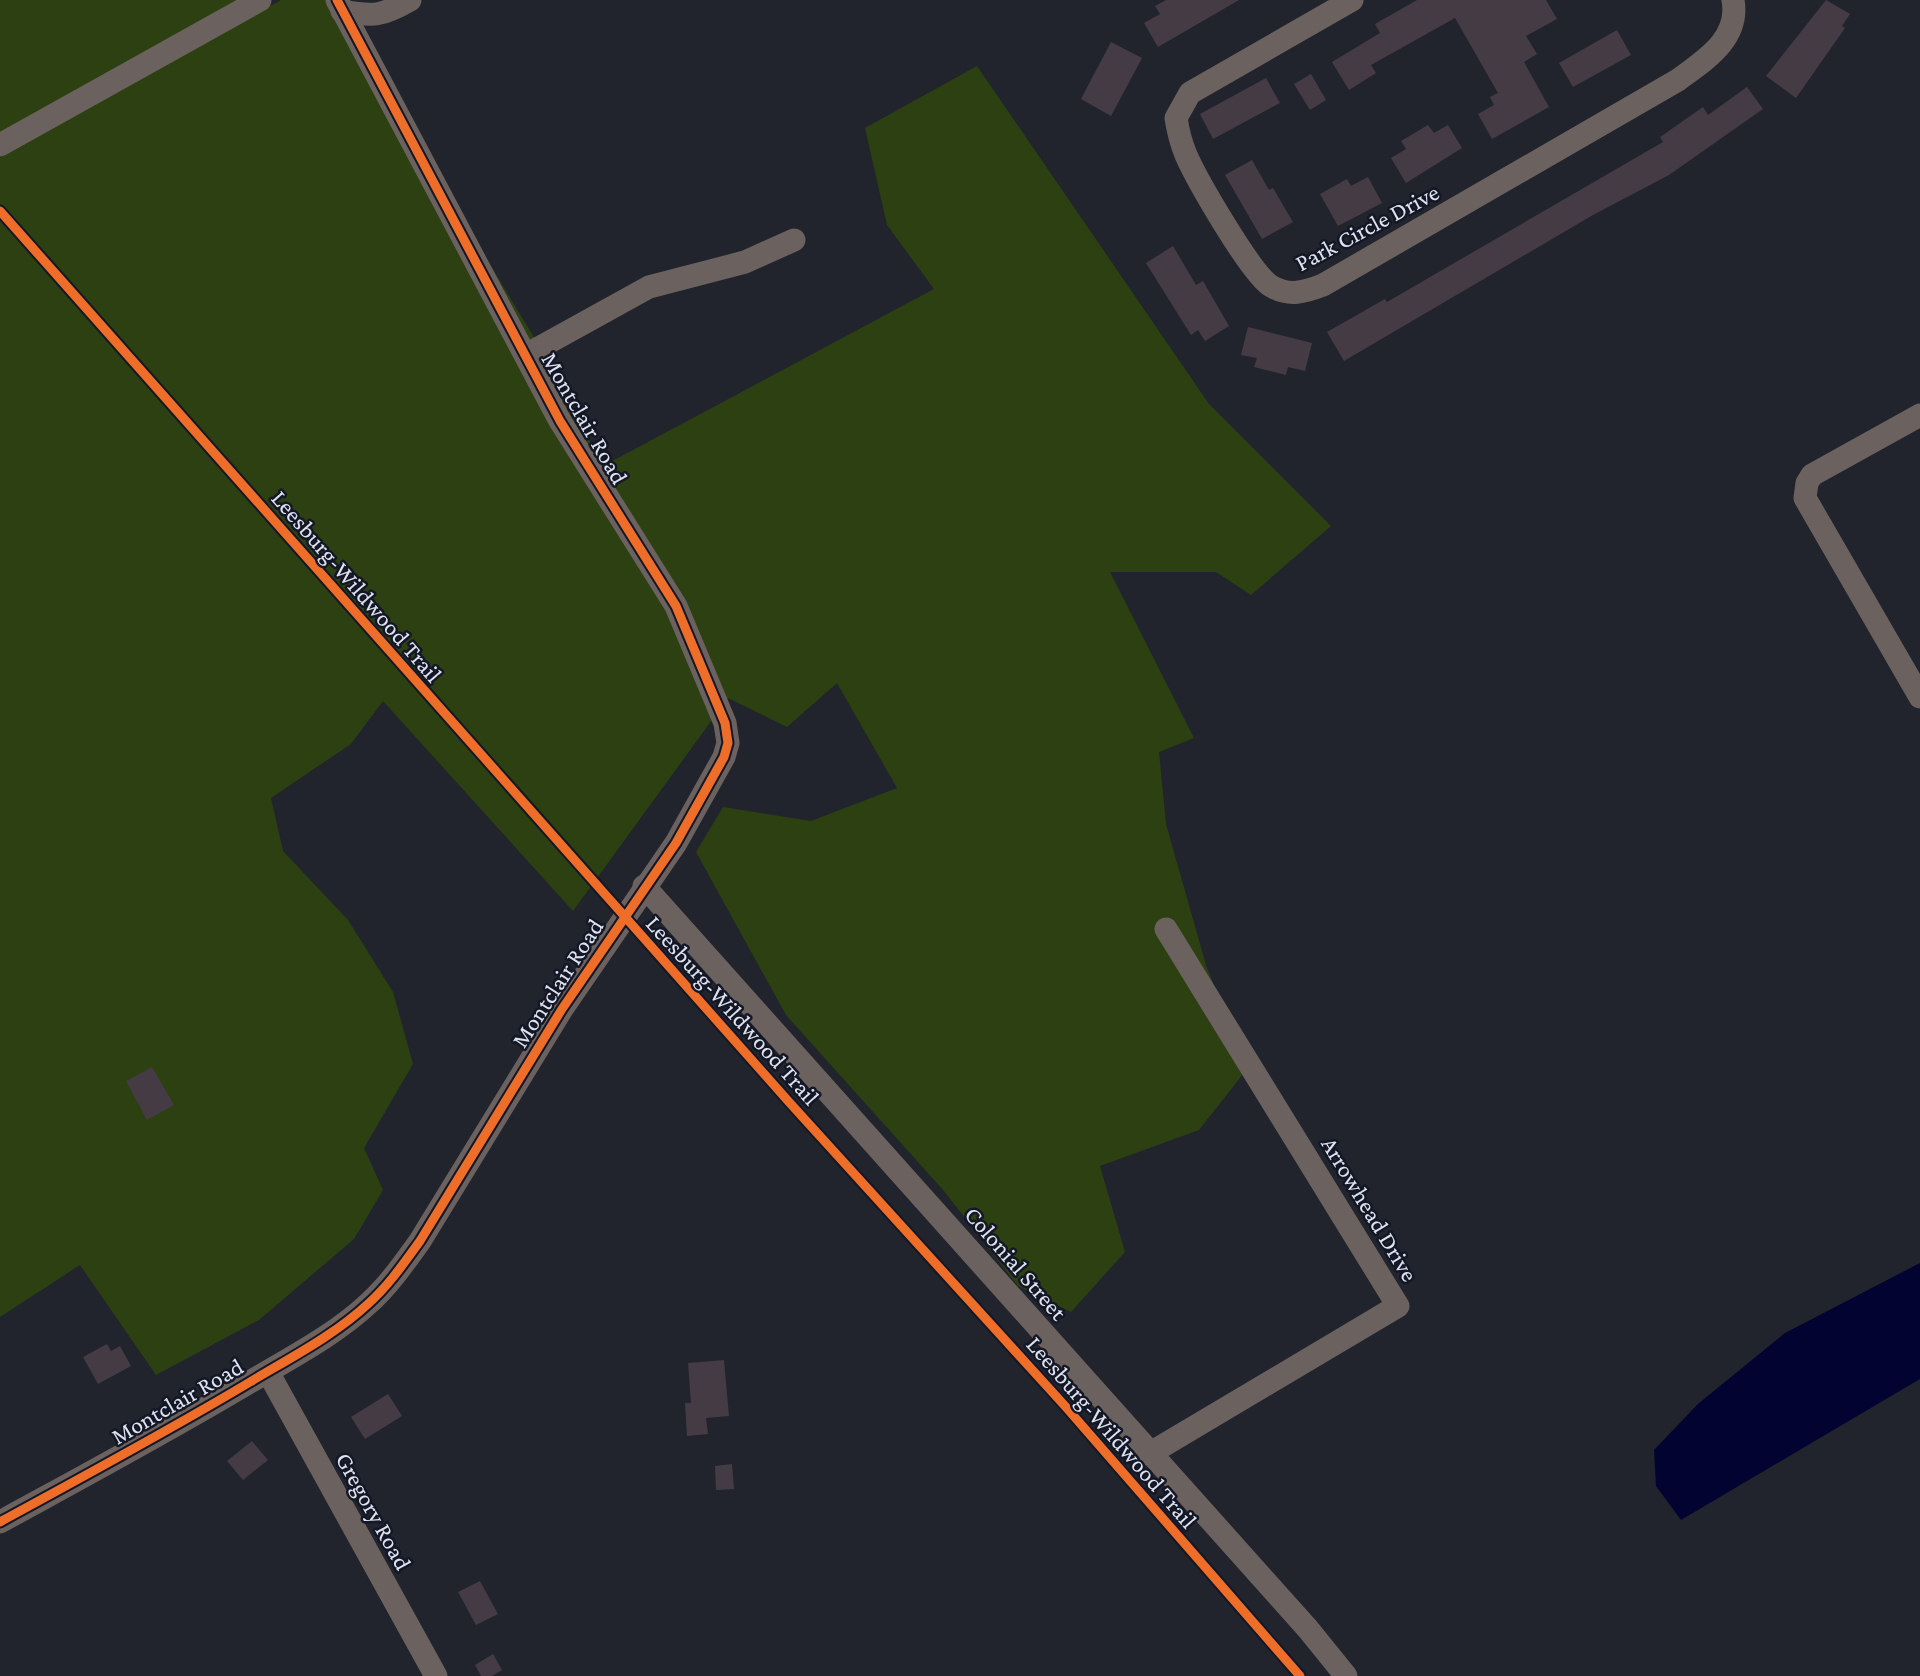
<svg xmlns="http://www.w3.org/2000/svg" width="1920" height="1676" viewBox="0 0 1920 1676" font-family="'Crimson Pro',serif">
  <rect width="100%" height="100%" fill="#21242c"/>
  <!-- green -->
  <g fill="#2d4012">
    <path d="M0 0H240L0 134Z"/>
    <path d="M281 0H331L535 339 603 466 934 289 887 225 865 128 977 66 1209 404 1331 526 1251 595 1216 572H1110L1194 738 1159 752 1166 824 1206 965 1247 1069 1199 1130 1100 1166 1125 1252 1071 1312 1018 1286 944 1191 786 1015 696 852 723 807 811 821 897 788 837 683 787 727 728 698 573 911 383 701 351 744 271 798 283 851 348 920 393 992 413 1064 364 1148 383 1190 354 1239 259 1320 156 1375 80 1265 0 1317V157Z"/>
  </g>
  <!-- water -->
  <path fill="#030331" d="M1920 1263V1379L1681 1520 1656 1486 1654 1450 1698 1404 1785 1333Z"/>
  <!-- building -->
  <g fill="#453b45">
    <path d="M1166 0H1239L1158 47 1144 23 1160 14 1155 6Z"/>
    <path d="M1417 0H1546L1557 19 1526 36 1537 54 1524 62 1549 107 1492 139 1478 114 1494 105 1490 97 1498 93 1455 18 1371 65 1376 73 1349 90 1332 62 1380 33 1375 24Z"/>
    <path d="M1826 0 1850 14 1842 26 1845 28 1796 98 1766 76Z"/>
    <path d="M1617 30 1631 55 1573 87 1559 63Z"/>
    <path d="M1111 42 1142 58 1111 116 1081 99Z"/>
    <path d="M1311 74 1326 100 1310 110 1294 84Z"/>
    <path d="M1266 78 1280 103 1213 139 1200 114Z"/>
    <path d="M1747 87 1763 109 1669 175 1593 215 1344 361 1327 332 1385 299 1387 302 1663 142 1660 137 1703 107 1708 115Z"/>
    <path d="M1428 125 1434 133 1448 125 1462 148 1406 183 1391 158 1406 149 1401 141Z"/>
    <path d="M1252 160 1269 190 1273 188 1293 222 1262 239 1225 175Z"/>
    <path d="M1368 177 1382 203 1338 226 1320 194 1347 179 1351 186Z"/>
    <path d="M1173 246 1196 285 1203 281 1229 326 1205 341 1198 330 1191 335 1146 263Z"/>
    <path d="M1248 327 1312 343 1305 371 1288 367 1286 375 1254 367 1257 358 1241 355Z"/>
    <path d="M152 1067 174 1105 147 1120 126 1081Z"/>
    <path d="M107 1344 111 1351 120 1346 131 1366 98 1384 83 1357Z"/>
    <path d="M724 1360 729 1416 706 1418 708 1434 687 1436 685 1403H691L688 1363Z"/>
    <path d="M388 1394 402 1416 365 1439 351 1417Z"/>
    <path d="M252 1441 268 1460 243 1480 227 1461Z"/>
    <path d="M732 1464 734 1489 716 1490 715 1466Z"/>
    <path d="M480 1581 498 1614 476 1625 458 1592Z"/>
    <path d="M493 1654 502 1670 492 1676H481L475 1665Z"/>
  </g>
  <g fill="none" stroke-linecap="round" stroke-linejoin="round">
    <!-- minor -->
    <g stroke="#6b615f" stroke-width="23">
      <path d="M1352 0 1190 93 1176 118C1178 131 1181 143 1186 155 1197 180 1251 274 1271 286 1289 297 1305 292 1323 285L1678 80C1705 60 1740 39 1733 0"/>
      <path d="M342 11C374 17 382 16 410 0"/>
      <path d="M0 145 260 0"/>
      <path d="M526 355 649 287 745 262 794 240"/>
      <path d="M1920 415 1812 475 1807 483 1805 498 1920 697"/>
      <path d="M644 886 1308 1629 1346 1676"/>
      <path d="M268 1372 436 1676"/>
      <path d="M1149 1454 1398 1306 1166 929"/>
      <path d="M0 1522C84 1476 168 1431 250 1382 290 1358 335 1335 369 1303 389 1285 404 1263 420 1241L562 1009 676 843 724 757 728 743 725 723 676 606 560 421 337 0"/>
    </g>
    <defs>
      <g id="cycleway">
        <path d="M0 211 789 1102 1065 1406 1300 1676"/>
        <path d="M0 1522C84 1476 168 1431 250 1382 290 1358 335 1335 369 1303 389 1285 404 1263 420 1241L562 1009 676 843 724 757 728 743 725 723 676 606 560 421 337 0"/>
      </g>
    </defs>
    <!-- cycleway casing -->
    <use href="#cycleway" stroke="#131726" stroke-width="13"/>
    <!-- cycleway -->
    <use href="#cycleway" stroke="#ee6e29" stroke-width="9"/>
  </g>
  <g text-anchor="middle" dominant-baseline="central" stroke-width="5" stroke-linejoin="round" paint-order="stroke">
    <!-- street labels -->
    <g font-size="24" fill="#dfe3ee" stroke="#131726">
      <text transform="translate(1367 227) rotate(-28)">Park Circle Drive</text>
      <text transform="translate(585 418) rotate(60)">Montclair Road</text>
      <text transform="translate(357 586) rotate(49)">Leesburg-Wildwood Trail</text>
      <text transform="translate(557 983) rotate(-57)">Montclair Road</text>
      <text transform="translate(733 1010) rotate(48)">Leesburg-Wildwood Trail</text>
      <text transform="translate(1370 1209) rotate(59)">Arrowhead Drive</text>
      <text transform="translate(1016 1263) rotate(49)">Colonial Street</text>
      <text transform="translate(177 1401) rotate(-30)">Montclair Road</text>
      <text transform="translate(1112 1432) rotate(49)">Leesburg-Wildwood Trail</text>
      <text transform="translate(374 1511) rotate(61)">Gregory Road</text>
    </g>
  </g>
</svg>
